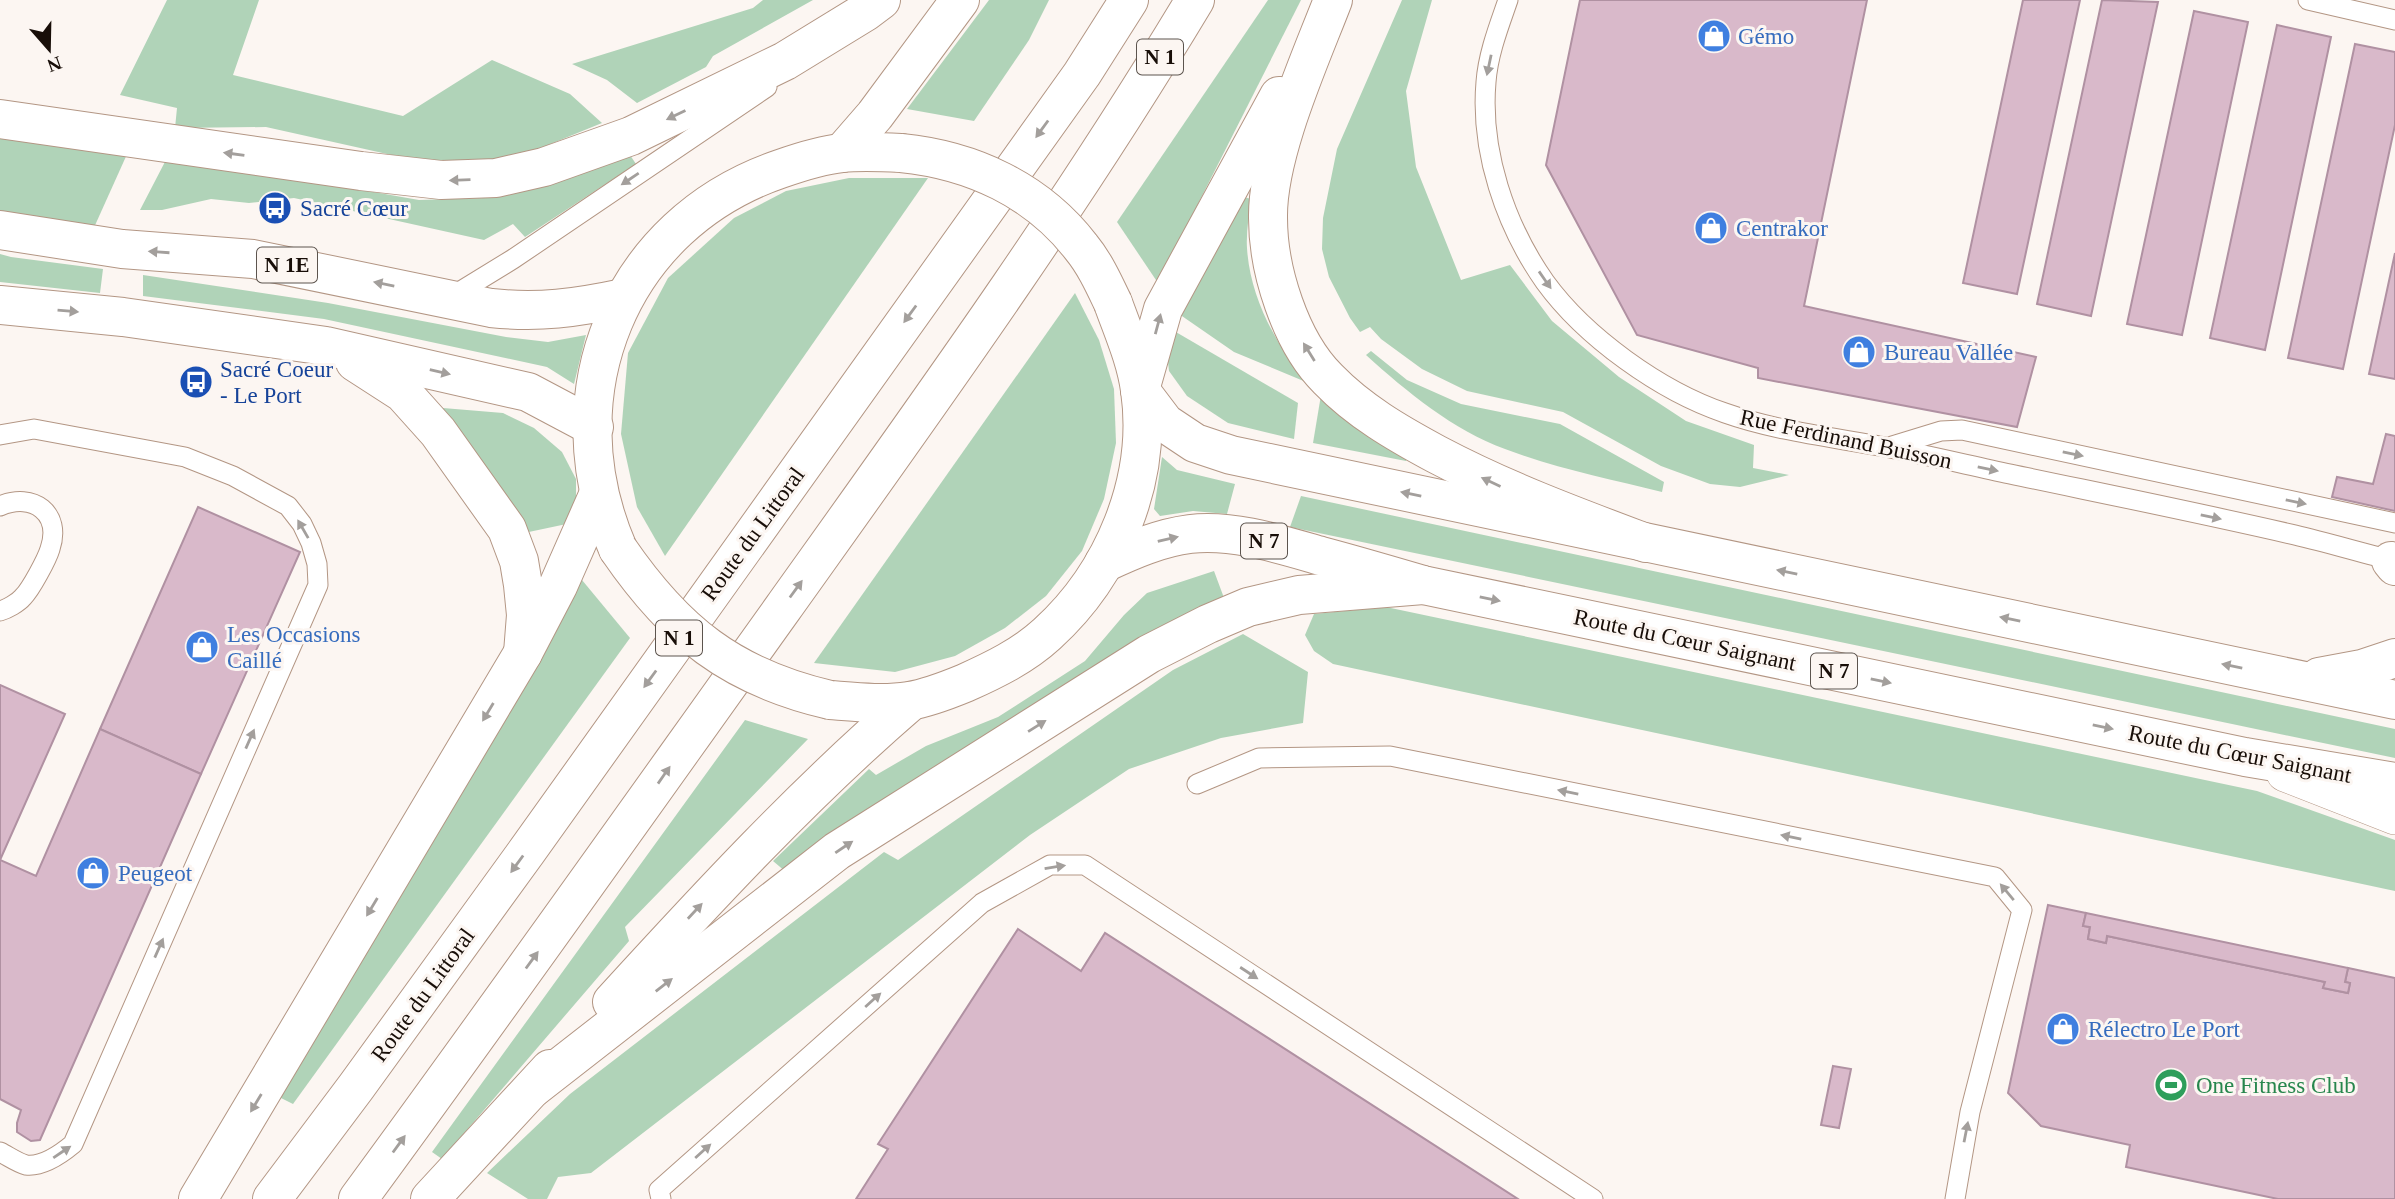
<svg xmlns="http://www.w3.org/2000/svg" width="2395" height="1199" viewBox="0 0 2395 1199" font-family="'Times New Roman',serif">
  <rect width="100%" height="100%" fill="#fcf6f2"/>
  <!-- green -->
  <g fill="#b0d3b8">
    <path d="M167 0H259L233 75 403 116 492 60 570 94 602 123 526 154 483 162 432 164 266 127 175 128 177 108 120 95Z"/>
    <path d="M763 0H813L713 56 706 67 637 103 607 80 572 64 753 8Z"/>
    <path d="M989 0H1049L1029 40 974 121 907 109Z"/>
    <path d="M1268 0H1301L1158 283 1117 222Z"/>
    <path d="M1402 0H1432L1406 91 1416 167 1461 280 1510 265 1552 321 1619 377 1686 421 1754 445 1753 468 1789 475 1740 487 1710 484 1661 466 1563 412 1467 391 1422 369 1381 339 1370 327 1360 332 1350 318 1329 277 1322 249 1323 218 1337 149Z"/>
    <path d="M0 129 128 152 92 232 0 219Z"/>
    <path d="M626 149 636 164 525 237 513 224 484 240 294 198 249 203 211 199 162 210H140L168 156 419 200 484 198 551 183Z"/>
    <path d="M849 178H928L665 556 637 507 621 434 628 353 668 278 734 218 786 191Z"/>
    <path d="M1237 195 1251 199C1249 215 1246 233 1247 248 1250 298 1276 344 1306 382L1234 352 1179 314Z"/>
    <path d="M0 254 11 257 103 269 100 293 0 282Z"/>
    <path d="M143 275 328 303 506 337 548 342 586 335 574 384 547 367 324 319 143 296Z"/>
    <path d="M1075 293 1099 340 1114 389 1116 443 1104 499 1082 551 1046 596 1005 628 955 656 895 672 814 663Z"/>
    <path d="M1169 328 1298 403 1294 439 1228 423 1187 396 1169 371 1166 345Z"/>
    <path d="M1371 351 1407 380 1461 404 1560 424 1664 482 1662 492C1609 479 1555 468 1505 449 1453 430 1407 392 1366 355Z"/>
    <path d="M1321 395 1408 454 1406 461 1313 443Z"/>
    <path d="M431 407 503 413 534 428 562 452 576 479V522L524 533Z"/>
    <path d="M1162 457 1177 470 1235 484 1227 514 1193 511 1160 516 1154 509Z"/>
    <path d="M1301 496 2395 729V758L1290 527Z"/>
    <path d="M1214 571 1227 606 786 872 773 861 869 769 876 775 926 746 998 717 1085 661 1124 615 1147 593Z"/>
    <path d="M582 580 630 638 293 1104 279 1097Z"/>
    <path d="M1386 607 2257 791 2395 840V891L1333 664 1314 651 1305 635 1314 614Z"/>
    <path d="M1243 634 1308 672 1303 723 1221 738 1129 769 1030 835 591 1173 558 1177 547 1199H528L487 1173 570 1094 884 852 898 860 1173 670Z"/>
    <path d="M745 720 808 739 625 927 629 941 442 1159 432 1152Z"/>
  </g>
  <!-- building -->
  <g fill="#d9b9ca" stroke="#b091a2" stroke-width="2">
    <path d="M1580 0H1867L1804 306 2036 357 2017 427 1758 378V368L1637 335 1546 165Z"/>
    <path d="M2023 0H2080L2017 294 1963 283Z"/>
    <path d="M2102 0 2158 2 2091 316 2037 304Z"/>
    <path d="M2194 11 2248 22 2182 335 2127 324Z"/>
    <path d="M2277 25 2331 37 2265 350 2210 338Z"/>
    <path d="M2355 44 2395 52V125L2343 369 2288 358Z"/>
    <path d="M2395 253V379L2369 374Z"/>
    <path d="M2386 434 2395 436V511L2332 497 2337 477 2373 484Z"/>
    <path d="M198 507 300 552 201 774 100 729Z"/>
    <path d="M0 685 65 714 0 860 36 876 100 729 201 774 40 1140 31 1141 17 1132V1123L21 1110 0 1099Z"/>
    <path d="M2048 905 2086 913 2083 926 2090 927 2088 939 2106 943 2107 936 2325 982 2323 988 2348 993 2350 983 2345 982 2348 968 2395 978V1199H2278L2126 1167 2130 1145 2041 1126 2008 1093Z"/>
    <path d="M2086 913 2348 968 2345 982 2350 983 2348 993 2323 988 2325 982 2107 936 2106 943 2088 939 2090 927 2083 926Z"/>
    <path d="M1018 929 1081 971 1105 933 1518 1199H856L888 1149 878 1144Z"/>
    <path d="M1833 1066 1851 1069 1839 1128 1821 1125Z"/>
  </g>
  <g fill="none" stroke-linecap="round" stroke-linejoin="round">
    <defs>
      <g id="service">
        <path d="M1508 0C1499 26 1488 54 1486 82 1480 151 1505 225 1545 282 1585 337 1660 391 1725 413 1776 431 1831 437 1885 447 1927 455 1968 465 2010 474 2105 494 2200 513 2295 535 2329 543 2362 553 2395 561"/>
        <path d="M2308 0 2395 20"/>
        <path d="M451 297 513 259 767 87"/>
        <path d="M0 435 34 429 185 457 233 476 288 506 302 524 311 543 317 564 318 585 73 1144C61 1154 43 1167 26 1165 18 1163 8 1156 0 1152"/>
        <path d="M1892 446 1941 431 1962 430 2395 523"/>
        <path d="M0 506C33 492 62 513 50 549 47 559 31 589 23 597 18 603 7 609 0 611"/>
        <path d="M1197 784 1259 758 1390 756 1995 877 2022 910 1970 1112 1955 1199"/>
        <path d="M661 1199 659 1190 982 903 1050 865H1085L1593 1199"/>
      </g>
      <path id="minor" d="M2285 773 2395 816"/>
      <g id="primary">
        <path d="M0 119 361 171 441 180 496 178 544 167 631 136 785 61 865 12 881 0"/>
        <path d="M0 230 122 249 253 259 491 308C539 313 576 308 623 298"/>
        <path d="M0 305 123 317 326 346 528 392 594 427"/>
        <path d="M355 362 403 393 438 432 507 529 519 561 523 585 526 615 523 653"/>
        <path d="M1140 390 1165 423 1195 443 1231 455 2395 700"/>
        <path d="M618 549C551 395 619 224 780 169 800 162 821 155 842 153 861 151 881 152 901 153"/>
        <path d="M2391 561 2395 566"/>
        <path d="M1104 563C1132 550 1159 538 1190 534 1233 529 1279 544 1321 556 1355 565 1389 575 1423 585L2245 757 2395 782"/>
        <path d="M2319 677 2362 669 2395 658"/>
        <path d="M830 700C856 702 883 705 909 701 928 698 948 690 965 683 994 670 1023 656 1047 634 1113 574 1153 480 1140 390 1136 360 1123 331 1113 303"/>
      </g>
      <g id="trunk">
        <path d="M1333 0C1310 60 1267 154 1268 218 1268 270 1290 341 1328 379 1359 411 1397 433 1436 454 1504 490 1574 516 1646 543"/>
        <path d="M842 153 875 115 960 0"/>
        <path d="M1140 390 1163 309 1279 96"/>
        <path d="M612 1002C707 898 804 793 911 701"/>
        <path d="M533 1088 837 851 1149 654 1208 624 1248 607 1299 595 1423 585"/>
        <path d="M198 1199 523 653 558 586 599 493"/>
        <path d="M272 1199 356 1087 527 851 1082 74 1129 0"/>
        <path d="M358 1199C502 1003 642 805 783 608 925 409 1069 210 1195 0"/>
        <path d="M430 1199 550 1069"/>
      </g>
    </defs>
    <!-- service casing -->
    <use href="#service" stroke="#b39684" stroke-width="21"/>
    <!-- minor casing -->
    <use href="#minor" stroke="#b39684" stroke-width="38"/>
    <!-- primary casing -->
    <use href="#primary" stroke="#b39684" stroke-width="40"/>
    <!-- trunk casing -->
    <use href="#trunk" stroke="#b39684" stroke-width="40"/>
    <!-- service -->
    <use href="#service" stroke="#fff" stroke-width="19"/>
    <!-- minor -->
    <use href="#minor" stroke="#fff" stroke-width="37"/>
    <!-- primary -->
    <use href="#primary" stroke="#fff" stroke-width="38"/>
    <!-- trunk -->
    <use href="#trunk" stroke="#fff" stroke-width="38"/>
    <defs>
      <g id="primary-bridge">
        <path d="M901 153C972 160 1037 190 1081 247 1095 264 1104 284 1113 303"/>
        <path d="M618 549C675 632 731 677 830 700"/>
      </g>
    </defs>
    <!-- primary-bridge casing -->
    <use href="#primary-bridge" stroke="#b39684" stroke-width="40" stroke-linecap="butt"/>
    <!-- primary-bridge -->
    <use href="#primary-bridge" stroke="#fff" stroke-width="38"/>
  </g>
  <!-- one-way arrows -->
  <defs><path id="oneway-solid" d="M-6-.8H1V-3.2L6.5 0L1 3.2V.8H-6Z" transform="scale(1.75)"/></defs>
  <g fill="#a39f9c">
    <use href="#oneway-solid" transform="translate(1489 65) rotate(102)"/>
    <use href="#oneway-solid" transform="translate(676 115) rotate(154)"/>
    <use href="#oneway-solid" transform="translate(1042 129) rotate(126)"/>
    <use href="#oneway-solid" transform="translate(234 154) rotate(-172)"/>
    <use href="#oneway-solid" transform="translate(630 179) rotate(146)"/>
    <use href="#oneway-solid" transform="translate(460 180) rotate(178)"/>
    <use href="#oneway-solid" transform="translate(159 252) rotate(-176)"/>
    <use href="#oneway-solid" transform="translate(1545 280) rotate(55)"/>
    <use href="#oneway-solid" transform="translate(384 284) rotate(-169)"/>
    <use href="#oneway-solid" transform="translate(68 311) rotate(5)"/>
    <use href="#oneway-solid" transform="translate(910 314) rotate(126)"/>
    <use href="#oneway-solid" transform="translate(1158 324) rotate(-75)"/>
    <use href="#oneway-solid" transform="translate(1309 352) rotate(-122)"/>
    <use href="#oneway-solid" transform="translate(440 372) rotate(13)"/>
    <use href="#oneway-solid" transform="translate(2073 454) rotate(12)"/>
    <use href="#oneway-solid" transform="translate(1988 469) rotate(12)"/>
    <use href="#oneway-solid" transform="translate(1491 482) rotate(-155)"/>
    <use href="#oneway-solid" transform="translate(1411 494) rotate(-168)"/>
    <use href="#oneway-solid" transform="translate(2296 502) rotate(12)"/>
    <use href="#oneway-solid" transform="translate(2211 517) rotate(12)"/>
    <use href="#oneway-solid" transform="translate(303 529) rotate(-120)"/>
    <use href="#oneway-solid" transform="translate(1168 539) rotate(-13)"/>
    <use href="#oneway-solid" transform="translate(1787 572) rotate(-168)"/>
    <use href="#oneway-solid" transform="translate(796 589) rotate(-54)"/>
    <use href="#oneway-solid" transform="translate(1490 599) rotate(12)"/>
    <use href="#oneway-solid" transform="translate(2010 619) rotate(-168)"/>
    <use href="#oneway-solid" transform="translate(2232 666) rotate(-168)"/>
    <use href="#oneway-solid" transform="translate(650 679) rotate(126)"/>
    <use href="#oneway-solid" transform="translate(1881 681) rotate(12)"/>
    <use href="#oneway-solid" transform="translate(488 712) rotate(121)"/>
    <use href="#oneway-solid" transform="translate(1037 726) rotate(-32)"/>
    <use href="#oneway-solid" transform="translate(2103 727) rotate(12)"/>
    <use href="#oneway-solid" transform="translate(250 739) rotate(-66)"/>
    <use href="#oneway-solid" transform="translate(664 775) rotate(-55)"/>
    <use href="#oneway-solid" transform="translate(1568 792) rotate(-169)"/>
    <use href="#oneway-solid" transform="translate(1791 837) rotate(-168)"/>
    <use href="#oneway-solid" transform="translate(844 847) rotate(-34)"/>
    <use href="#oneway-solid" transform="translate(517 864) rotate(126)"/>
    <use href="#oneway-solid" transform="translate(1055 867) rotate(-9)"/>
    <use href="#oneway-solid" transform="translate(2007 892) rotate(-130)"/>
    <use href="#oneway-solid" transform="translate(372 907) rotate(121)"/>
    <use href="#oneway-solid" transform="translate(695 911) rotate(-47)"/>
    <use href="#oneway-solid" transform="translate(159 948) rotate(-66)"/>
    <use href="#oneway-solid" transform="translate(532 960) rotate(-54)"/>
    <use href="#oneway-solid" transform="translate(1249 973) rotate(33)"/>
    <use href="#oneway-solid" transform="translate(664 985) rotate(-38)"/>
    <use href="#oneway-solid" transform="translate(873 1000) rotate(-42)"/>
    <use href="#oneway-solid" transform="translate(256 1103) rotate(121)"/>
    <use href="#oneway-solid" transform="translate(1966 1132) rotate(-79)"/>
    <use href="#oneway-solid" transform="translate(399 1144) rotate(-54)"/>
    <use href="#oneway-solid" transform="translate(703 1151) rotate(-42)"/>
    <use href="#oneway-solid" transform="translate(62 1152) rotate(-34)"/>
  </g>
  <!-- icons -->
  <defs>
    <symbol id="shop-disc" viewBox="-11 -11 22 22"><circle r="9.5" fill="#3f7fe0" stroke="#fcf6f2"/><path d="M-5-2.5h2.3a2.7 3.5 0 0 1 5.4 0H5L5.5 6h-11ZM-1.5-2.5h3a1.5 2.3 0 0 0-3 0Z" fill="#fff"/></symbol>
    <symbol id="bus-disc" viewBox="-11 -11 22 22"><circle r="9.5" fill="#1a4fb4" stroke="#fcf6f2"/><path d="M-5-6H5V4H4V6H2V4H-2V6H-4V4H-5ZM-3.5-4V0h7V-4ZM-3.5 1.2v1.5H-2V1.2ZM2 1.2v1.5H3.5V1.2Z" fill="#fff"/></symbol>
    <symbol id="stadium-disc" viewBox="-11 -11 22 22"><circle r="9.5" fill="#2e9e5b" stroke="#fcf6f2"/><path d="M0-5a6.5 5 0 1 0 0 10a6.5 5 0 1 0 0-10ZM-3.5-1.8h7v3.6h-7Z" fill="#fff"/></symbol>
  </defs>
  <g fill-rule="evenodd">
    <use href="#shop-disc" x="1695" y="17" width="38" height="38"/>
    <use href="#bus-disc" x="256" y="189" width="38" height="38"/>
    <use href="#shop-disc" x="1692" y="209" width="38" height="38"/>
    <use href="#shop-disc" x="1840" y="333" width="38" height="38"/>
    <use href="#bus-disc" x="177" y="363" width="38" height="38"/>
    <use href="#shop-disc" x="183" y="628" width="38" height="38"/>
    <use href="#shop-disc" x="74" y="854" width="38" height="38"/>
    <use href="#shop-disc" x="2044" y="1010" width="38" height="38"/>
    <use href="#stadium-disc" x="2152" y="1066" width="38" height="38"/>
  </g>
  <g text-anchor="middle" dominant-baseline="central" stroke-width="6" stroke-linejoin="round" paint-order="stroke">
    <!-- shield labels -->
    <g fill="#fcf6f2" stroke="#5c544e" stroke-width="2">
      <rect x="1137" y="39.5" width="46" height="35" rx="5"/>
      <rect x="257" y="247.5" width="60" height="35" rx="5"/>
      <rect x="1241" y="523.5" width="46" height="35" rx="5"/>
      <rect x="656" y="620.5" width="46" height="35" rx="5"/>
      <rect x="1811" y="653.5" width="46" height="35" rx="5"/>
    </g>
    <g font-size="21" font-weight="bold" fill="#180e08">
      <text x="1160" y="57">N 1</text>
      <text x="287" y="265">N 1E</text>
      <text x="1264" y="541">N 7</text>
      <text x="679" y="638">N 1</text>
      <text x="1834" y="671">N 7</text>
    </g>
    <!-- shop labels -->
    <g font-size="23" fill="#366cbe" stroke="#fcf6f2" text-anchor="start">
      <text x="1738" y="36">Gémo</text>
      <text x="1736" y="228">Centrakor</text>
      <text x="1884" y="352">Bureau Vallée</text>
      <text x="227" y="634">Les Occasions<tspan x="227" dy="26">Caillé</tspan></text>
      <text x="118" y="873">Peugeot</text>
      <text x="2088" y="1029">Rélectro Le Port</text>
    </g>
    <!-- transit labels -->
    <g font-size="23" fill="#164399" stroke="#fcf6f2" text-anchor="start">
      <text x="300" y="208">Sacré Cœur</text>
      <text x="220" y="369">Sacré Coeur<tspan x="220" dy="26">- Le Port</tspan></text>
    </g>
    <!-- street labels -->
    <g font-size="23" fill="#180e08" stroke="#fcf6f2">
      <text transform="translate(1846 439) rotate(12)">Rue Ferdinand Buisson</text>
      <text transform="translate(753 534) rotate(-54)">Route du Littoral</text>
      <text transform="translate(1685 640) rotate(12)">Route du Cœur Saignant</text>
      <text transform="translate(2240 754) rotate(11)">Route du Cœur Saignant</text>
      <text transform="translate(423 995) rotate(-54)">Route du Littoral</text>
    </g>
    <!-- leisure labels -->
    <g font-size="23" fill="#27864d" stroke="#fcf6f2" text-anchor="start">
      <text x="2196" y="1085">One Fitness Club</text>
    </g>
  </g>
  <!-- north arrow -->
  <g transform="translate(49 49) rotate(160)" stroke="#fcf6f2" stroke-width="5" paint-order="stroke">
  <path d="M0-5L12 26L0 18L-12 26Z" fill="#180e08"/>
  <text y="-10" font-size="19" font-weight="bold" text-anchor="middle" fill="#180e08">N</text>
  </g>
</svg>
